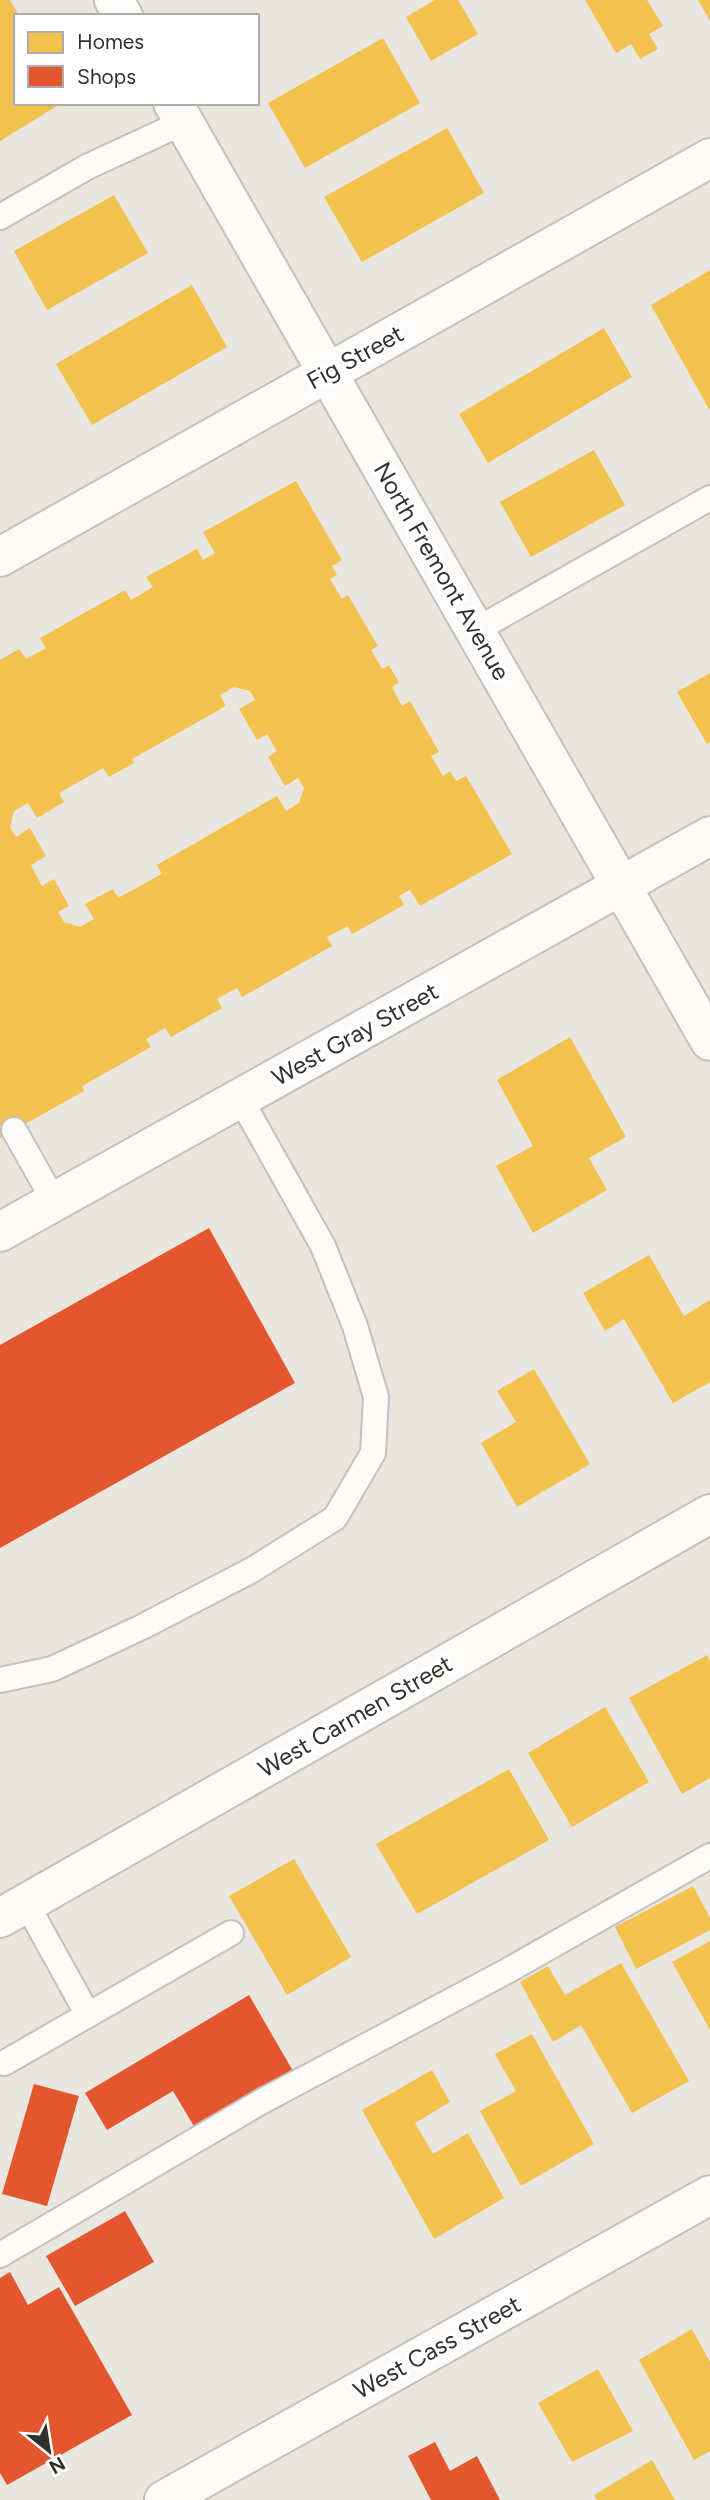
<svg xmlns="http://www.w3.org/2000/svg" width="710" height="2500" viewBox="0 0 710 2500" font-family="Figtree,sans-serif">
  <rect width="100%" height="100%" fill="#e9e6df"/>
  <!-- homes -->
  <g fill="#f2c14e" fill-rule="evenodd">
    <path d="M0 0H10L19 16H16V103H62L0 141Z"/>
    <path d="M435 0H458L478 34 431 61 406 17Z"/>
    <path d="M585 0H647L663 26 649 34 658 49 640 59 631 44 616 53Z"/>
    <path d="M698 0H710V21Z"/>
    <path d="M383 38 420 103 305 168 268 103Z"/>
    <path d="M447 128 484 193 362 262 324 197Z"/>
    <path d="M114 195 148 253 47 310 14 251Z"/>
    <path d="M710 270V411L651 305Z"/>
    <path d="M192 285 227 347 92 425 56 364Z"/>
    <path d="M604 328 632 377 488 463 459 414Z"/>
    <path d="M594 450 625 505 531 557 500 502Z"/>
    <path d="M296 481 342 560 332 566 337 575 330 579 342 599 348 595 378 646 371 650 382 669 389 665 399 683 392 687 402 706 410 701 439 752 431 756 443 776 450 771 456 781 466 776 512 854 420 906 410 890 399 896 404 905 352 934 348 926 327 937 332 946 242 997 237 988 217 999 222 1008 171 1037 165 1028 146 1039 151 1047 82 1086 84 1091 0 1138V660L19 649 26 659 46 648 40 638 125 590 131 600 153 587 146 577 197 549 203 560 215 553 203 532ZM234 687 250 691 255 700 239 709 257 740 267 734 277 751 268 757 285 786 298 778 304 788 299 803 286 811 277 796 157 865 162 874 118 898 113 889 85 904 94 919 80 927 64 922 58 912 69 906 54 879 42 886 31 865 46 856 30 828 16 837 10 827 14 811 28 803 37 818 64 802 59 793 103 768 109 777 134 763 132 759 226 706 220 695Z"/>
    <path d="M710 673V742L707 744 677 692Z"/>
    <path d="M570 1037 626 1137 589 1158 607 1190 533 1233 496 1166 533 1146 497 1080Z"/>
    <path d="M649 1255 684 1316 710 1300V1382L673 1403 624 1319 605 1331 583 1293Z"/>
    <path d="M534 1369 590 1464 517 1507 481 1443 516 1422 497 1391Z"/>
    <path d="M707 1655 710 1661V1778L682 1794 629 1698Z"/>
    <path d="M605 1707 649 1782 572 1827 528 1753Z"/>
    <path d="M509 1769 549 1840 417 1914 376 1844Z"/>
    <path d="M294 1859 351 1957 287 1995 229 1896Z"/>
    <path d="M693 1886 710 1918V1930L636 1969 615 1927Z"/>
    <path d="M710 1941V2030L672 1962Z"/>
    <path d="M621 1963 689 2081 632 2113 581 2025 553 2042 520 1982 548 1966 565 1995Z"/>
    <path d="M532 2034 594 2144 521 2186 480 2111 516 2091 495 2054Z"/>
    <path d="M432 2070 450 2102 415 2123 433 2154 468 2133 504 2198 434 2239 362 2110Z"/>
    <path d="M692 2329 710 2362V2451L694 2460 639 2360Z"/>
    <path d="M598 2369 633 2431 572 2462 538 2403Z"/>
    <path d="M652 2460 675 2500H597L594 2495Z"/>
  </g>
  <!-- shops -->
  <g fill="#e4572e">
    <path d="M209 1228 295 1383 0 1548V1345Z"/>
    <path d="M249 1995 293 2071 195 2128 173 2091 107 2130 85 2093Z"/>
    <path d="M34 2084 79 2096 47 2206 2 2194Z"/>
    <path d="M125 2211 154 2262 75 2306 46 2256Z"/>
    <path d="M10 2272 28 2305 59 2287 132 2415 7 2485 0 2473V2278Z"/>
    <path d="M435 2442 450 2471 477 2456 500 2500H431L408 2456Z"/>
  </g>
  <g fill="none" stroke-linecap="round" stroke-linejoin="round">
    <defs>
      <g id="service">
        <path d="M0 217 87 167 184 122"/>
        <path d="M476 630 710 498"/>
        <path d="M14 1130 54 1201"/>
        <path d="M0 1680 52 1669 142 1627 252 1570 335 1518 373 1453 376 1397 355 1326 323 1246 240 1098"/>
        <path d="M26 1903 88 2015"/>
        <path d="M4 2063 231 1933"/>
        <path d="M0 2255 259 2103 507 1971 710 1856"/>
      </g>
      <g id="minor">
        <path d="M114 0 123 16"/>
        <path d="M173 103 710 1041"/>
        <path d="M0 557 710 158"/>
        <path d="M0 1232 710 836"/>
        <path d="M0 1918 710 1514"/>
      </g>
      <path id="tertiary" d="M164 2500 710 2195"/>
    </defs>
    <!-- service casing -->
    <use href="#service" stroke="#c3c1bc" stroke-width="28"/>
    <!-- minor casing -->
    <use href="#minor" stroke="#c3c1bc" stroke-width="42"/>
    <!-- tertiary casing -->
    <use href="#tertiary" stroke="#c3c1bc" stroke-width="42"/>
    <!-- service -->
    <use href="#service" stroke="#fcfbfa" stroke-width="24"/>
    <!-- minor -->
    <use href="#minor" stroke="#fcfbfa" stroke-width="38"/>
    <!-- tertiary -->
    <use href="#tertiary" stroke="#fcfbfa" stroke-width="38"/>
  </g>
  <g text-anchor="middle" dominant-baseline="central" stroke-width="7" stroke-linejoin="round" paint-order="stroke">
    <!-- street labels -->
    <g font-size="24" fill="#32302b" stroke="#fff">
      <text transform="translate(355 357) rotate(-29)">Fig Street</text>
      <text transform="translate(442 571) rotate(60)">North Fremont Avenue</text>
      <text transform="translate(355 1034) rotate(-29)">West Gray Street</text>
      <text transform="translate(355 1716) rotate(-30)">West Carmen Street</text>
      <text transform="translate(437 2347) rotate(-29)">West Cass Street</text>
    </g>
  </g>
  <!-- legend -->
  <rect x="14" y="14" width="245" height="91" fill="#ffffff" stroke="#adacaa" stroke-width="2"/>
  <rect x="28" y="32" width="35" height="21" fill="#f2c14e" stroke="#adacaa" stroke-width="2"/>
  <text x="77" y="49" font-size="21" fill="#32302b">Homes</text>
  <rect x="28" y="66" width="35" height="21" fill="#e4572e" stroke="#adacaa" stroke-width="2"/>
  <text x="77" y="84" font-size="21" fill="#32302b">Shops</text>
  <!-- north arrow -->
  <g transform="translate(49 2451) rotate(150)" stroke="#ffffff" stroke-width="5" paint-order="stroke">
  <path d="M0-5L12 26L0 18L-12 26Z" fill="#32302b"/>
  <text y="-10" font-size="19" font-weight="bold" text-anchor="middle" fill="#32302b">N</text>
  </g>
</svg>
